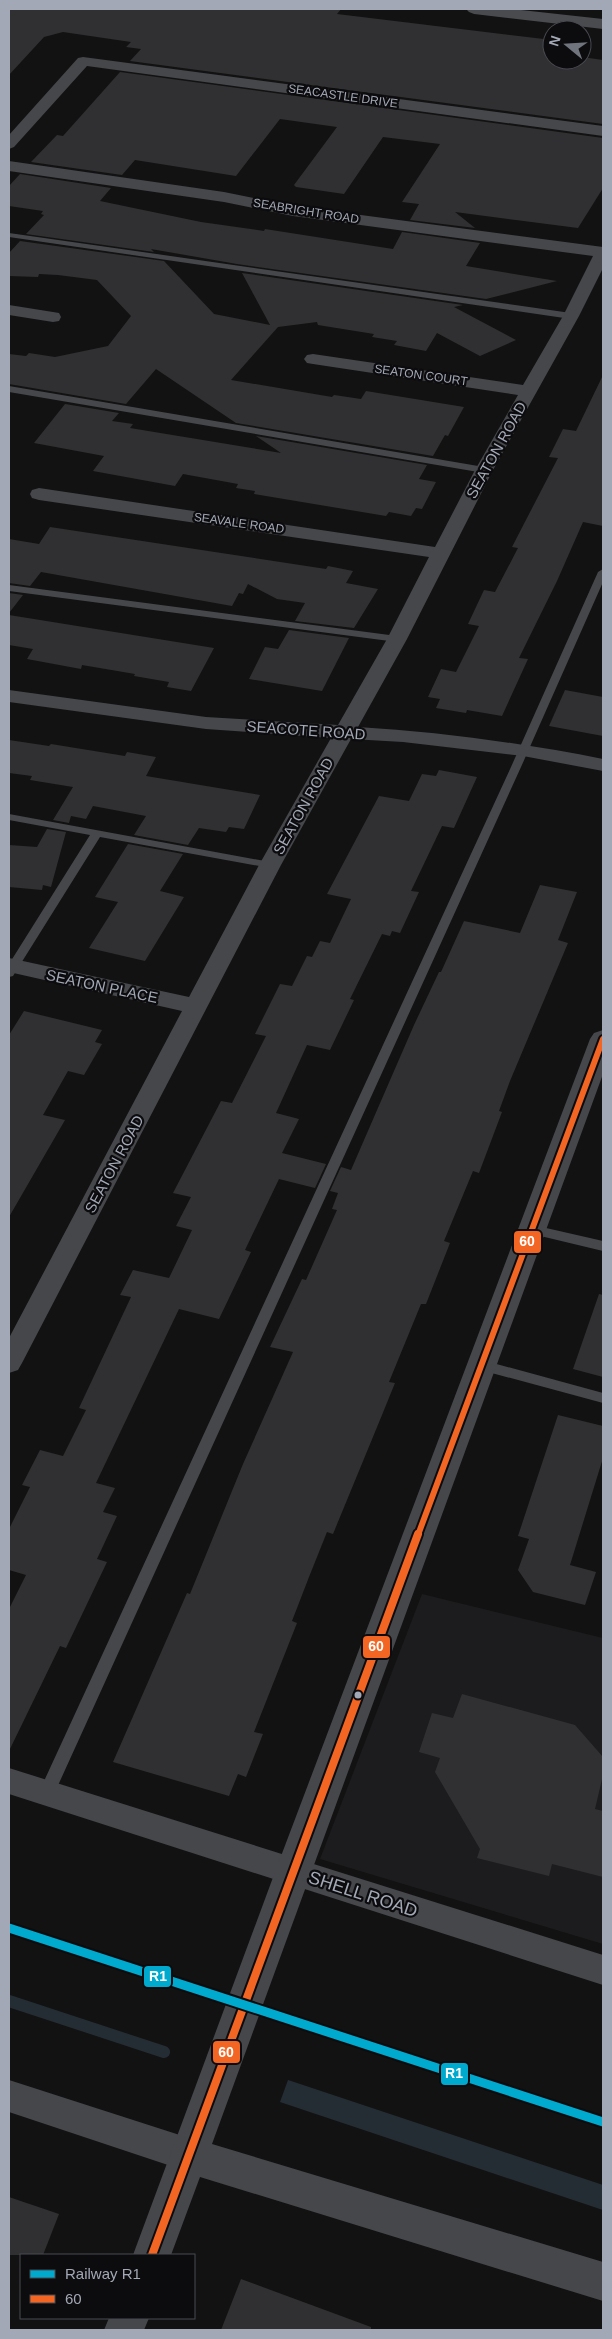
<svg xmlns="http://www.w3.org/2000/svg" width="612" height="2339" viewBox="0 0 612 2339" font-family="Helvetica,sans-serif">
  <rect width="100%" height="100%" fill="#121212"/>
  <!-- built -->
  <path fill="#1c1c1e" d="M422 1594 603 1638V1944L320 1859Z"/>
  <!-- water -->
  <path fill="#252d34" d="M288 2080 603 2185V2210L280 2102Z"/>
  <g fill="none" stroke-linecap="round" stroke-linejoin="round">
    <!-- stream -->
    <path stroke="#252d34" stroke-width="12" d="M9 2001 164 2052"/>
  </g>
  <!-- building -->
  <g fill="#303032">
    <path d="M9 9H341L337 14 552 40V60H582V57L603 60V124L130 61 141 49 126 47 131 42 63 32 44 37 9 75Z"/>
    <path d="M120 72 603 138V188L578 228 455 212 475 228 410 220 419 204 402 202 440 144 383 137 344 194 296 187 294 185 337 127 280 119 236 176 135 160 122 175 31 162 57 135 63 136Z"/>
    <path d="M20 174 111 188 100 201 201 222 264 231 265 229 393 249 402 232 480 243 466 266 557 281 486 299 237 264 151 249 154 252 26 234 44 215 41 214 43 211 9 206V186Z"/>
    <path d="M20 241 164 261 214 314 270 325 242 273 463 305 454 307 516 340 480 356 437 333 426 351 394 345 397 341 372 337 374 334 318 325 317 322 278 327 231 380 332 397 334 395 361 399 366 391 464 407 448 436 445 435 433 456 236 423 156 369 126 404 9 384V354L26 356 29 353 55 357 108 346 131 316 97 280 58 275 39 274 38 277 9 276V253Z"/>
    <path d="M603 375V526L583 522 557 581 519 658 528 659 502 716 467 710 466 713 436 708 440 699 428 697 441 669 456 672 479 626 468 624 484 590 495 592 518 548 512 547 558 458 549 457 563 429 576 431Z"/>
    <path d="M65 404 119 413 112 421 133 424 130 428 281 453 256 436 427 465 419 479 436 482 422 509 416 508 411 516 389 512 386 516 254 494 255 491 236 488 238 484 183 474 175 486 93 471 104 456 34 443Z"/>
    <path d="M50 527 326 569 328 566 353 571 346 583 378 589 354 628 295 621 305 603 277 599 248 584 243 594 239 593 232 606 41 572 30 586 9 583V539L39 544Z"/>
    <path d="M9 593 23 595 9 613Z"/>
    <path d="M9 615 214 648 191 691 167 687 169 682 134 676 135 674 82 665 81 669 27 659 33 649 9 645Z"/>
    <path d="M289 630 349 638 322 691 249 679 265 647 278 649Z"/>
    <path d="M565 690 603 697V736L549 726Z"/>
    <path d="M9 740 49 746 51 744 125 756 127 752 156 757 146 776 260 795 244 829 229 827 226 832 199 828 188 845 134 835 146 816 93 806 86 819 71 816 69 823 53 820 73 787 30 780 32 776 9 773Z"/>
    <path d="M439 770 477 777 454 828 442 826 411 891 419 892 400 933 392 931 390 936 382 934 350 999 354 1000 330 1050 307 1045 276 1113 299 1119 282 1153 326 1164 315 1188 279 1179 245 1250 251 1252 219 1319 179 1309 96 1483 115 1488 103 1512 117 1516 97 1559 107 1562 66 1648 60 1646 9 1751V1609L26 1575 9 1570V1529L30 1487 22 1485 40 1450 63 1456 86 1410 79 1408 131 1297 120 1295 133 1270 169 1278 192 1230 176 1226 191 1197 173 1193 221 1101 232 1103 266 1036 255 1034 280 984 292 986 307 956 312 957 320 941 330 943 351 899 327 894 379 796 409 801 422 774 436 776Z"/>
    <path d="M47 829 66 832 51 887 43 885 42 890 9 887V845L37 847Z"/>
    <path d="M128 844 183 854 160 891 184 897 145 961 89 948 118 902 95 897Z"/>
    <path d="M540 885 577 892 558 940 568 943 510 1081 499 1111 502 1112 479 1173 473 1171 444 1241 450 1243 426 1304H421L389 1382 395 1383 382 1415 333 1534 327 1532 309 1577 292 1621 297 1623 254 1732 263 1734 246 1777 238 1774 229 1796 113 1762 187 1593 190 1594 243 1464 293 1352 270 1347 302 1279 306 1280 337 1210 332 1209 338 1193 330 1191 341 1167 351 1170 414 1025 439 972H441L464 921 520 933Z"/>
    <path d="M24 1011 102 1030 95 1042 102 1044 84 1075 68 1071 43 1115 65 1120 9 1217V1035Z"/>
    <path d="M599 1294 603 1295V1377L573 1369Z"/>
    <path d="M558 1415 603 1426V1458L570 1565 596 1572 585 1605 533 1592 518 1570 529 1539 518 1536Z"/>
    <path d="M462 1694 575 1725 603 1757V1775L595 1809 603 1811V1877L552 1864 549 1876 477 1858 480 1849 435 1772 440 1758 419 1752 432 1713 453 1718Z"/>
    <path d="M9 2197 59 2214 43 2255H9Z"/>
    <path d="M241 2279 371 2327V2330H221Z"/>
  </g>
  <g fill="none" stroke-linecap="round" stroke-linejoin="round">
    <!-- service -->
    <g fill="#46474b" fill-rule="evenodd">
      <path d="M9 233 571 313 575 316 571 319 9 237Z"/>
      <path d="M9 386 484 467 489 470 484 473 9 392Z"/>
      <path d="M603 569V582L521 767 55 1792 52 1797 47 1799 42 1797 39 1792 511 767 598 572Z"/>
      <path d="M9 585 397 636 402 639 397 642 9 591Z"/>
      <path d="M9 814 270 862 276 865 270 868 100 837 13 976 9 977V964L90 835 9 820Z"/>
      <path d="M533 1225 603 1241V1251L528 1233 527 1230Z"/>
      <path d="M482 1360 603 1393V1403L477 1369 475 1365 477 1361Z"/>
    </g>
    <!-- minor -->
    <g fill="#46474b" fill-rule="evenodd">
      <path d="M83 57 603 126V136L87 66 14 147 9 149V135L78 58Z"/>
      <path d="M9 161 224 192 293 206 603 247V268L579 316 493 470 407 639 358 727C441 732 522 743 603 759V771L523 756 403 742 351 739 281 865 22 1363 18 1370 9 1373V1338L182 1011 9 972V958L189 997 259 865 331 738 206 729 9 702V690L206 717 338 725 387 639 429 557 39 500 32 498 30 494 32 490 39 488 435 547 475 470 518 395 313 364 307 363 304 359 307 355 313 354 523 385 563 316 593 256 293 216 224 202 9 171Z"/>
      <path d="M9 305 53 312 59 313 61 317 59 321 53 322 9 315Z"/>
      <path d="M9 1768 603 1955V1985L9 1794Z"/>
      <path d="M9 2080 189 2138 201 2143 206 2155 201 2167 189 2172 9 2112Z"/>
    </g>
    <!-- tertiary -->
    <g fill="#46474b" fill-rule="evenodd">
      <path d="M603 1030V1074L212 2144 603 2262V2301L200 2177 171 2255H133L275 1872 590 1039 594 1033Z"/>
      <path d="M109 2318H149L144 2330H104Z"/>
    </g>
    <!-- secondary -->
    <path fill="#4a4b4f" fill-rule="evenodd" d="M466 9H512L603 19V29L474 14 469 12Z"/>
    <defs>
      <path id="bus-1-far1" d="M418 1535 603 1039"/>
      <path id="bus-1" d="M152 2255 418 1534"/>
    </defs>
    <!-- bus-1-far1 casing -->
    <use href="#bus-1-far1" stroke="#0c0c0e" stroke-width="10"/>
    <!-- bus-1 casing -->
    <use href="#bus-1" stroke="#0c0c0e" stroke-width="12"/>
    <!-- bus-1-far1 -->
    <use href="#bus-1-far1" stroke="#f26522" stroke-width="6"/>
    <!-- bus-1 -->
    <use href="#bus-1" stroke="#f26522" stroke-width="8"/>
    <defs>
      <path id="rail-1" d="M9 1928 603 2122"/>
    </defs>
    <!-- rail-1 casing -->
    <use href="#rail-1" stroke="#0c0c0e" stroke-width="13"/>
    <!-- rail-1 -->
    <use href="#rail-1" stroke="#00a9ce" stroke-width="9"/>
  </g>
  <!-- markers -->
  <circle fill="#a2a8b5" stroke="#0c0c0e" stroke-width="2" cx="358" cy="1695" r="4.5"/>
  <g text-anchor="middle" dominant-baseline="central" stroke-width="4.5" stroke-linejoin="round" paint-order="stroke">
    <!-- far-street labels -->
    <g font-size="12" fill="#a2a8b5" stroke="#0c0c0e">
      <text transform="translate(343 96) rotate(8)">SEACASTLE DRIVE</text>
      <text transform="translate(306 211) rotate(9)">SEABRIGHT ROAD</text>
      <text transform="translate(421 375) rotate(8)">SEATON COURT</text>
      <text transform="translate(239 523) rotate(8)">SEAVALE ROAD</text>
    </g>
    <!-- street labels -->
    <g font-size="15" fill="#a2a8b5" stroke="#0c0c0e">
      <text transform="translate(496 450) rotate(-61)">SEATON ROAD</text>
      <text transform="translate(306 730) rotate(4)">SEACOTE ROAD</text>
      <text transform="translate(303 806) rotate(-61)">SEATON ROAD</text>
      <text transform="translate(102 986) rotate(12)">SEATON PLACE</text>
      <text transform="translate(114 1164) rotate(-62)">SEATON ROAD</text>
    </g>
    <!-- near-street labels -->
    <g font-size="18" fill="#a2a8b5" stroke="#0c0c0e">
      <text transform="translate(363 1894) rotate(18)">SHELL ROAD</text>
    </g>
  </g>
  <g stroke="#0c0c0e" stroke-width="2">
    <rect x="513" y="1230" width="29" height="24" rx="5" fill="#f26522"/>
    <rect x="362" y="1635" width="29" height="24" rx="5" fill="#f26522"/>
    <rect x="143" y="1965" width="29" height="23" rx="5" fill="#00a9ce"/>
    <rect x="212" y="2040" width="29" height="24" rx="5" fill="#f26522"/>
    <rect x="440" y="2062" width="29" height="24" rx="5" fill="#00a9ce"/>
  </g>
  <g font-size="14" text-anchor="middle" font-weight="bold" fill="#fff">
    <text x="527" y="1246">60</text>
    <text x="376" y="1651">60</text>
    <text x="158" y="1981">R1</text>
    <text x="226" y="2057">60</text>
    <text x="454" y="2078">R1</text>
  </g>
  <!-- border -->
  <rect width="612" height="2339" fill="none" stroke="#a2a8b5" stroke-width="20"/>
  <!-- legend -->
  <rect x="20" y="2254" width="175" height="65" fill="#0c0c0e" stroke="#484a51"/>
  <rect x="30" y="2270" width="25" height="8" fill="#00a9ce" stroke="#484a51"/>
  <text x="65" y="2279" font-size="15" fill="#a2a8b5">Railway R1</text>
  <rect x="30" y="2295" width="25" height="8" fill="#f26522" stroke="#484a51"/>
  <text x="65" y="2304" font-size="15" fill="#a2a8b5">60</text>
  <!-- north arrow -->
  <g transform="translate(567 45) rotate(288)"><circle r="24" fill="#0c0c0e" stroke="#484a51"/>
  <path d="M0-4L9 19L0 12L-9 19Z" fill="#70747c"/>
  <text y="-8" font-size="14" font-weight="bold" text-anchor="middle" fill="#a2a8b5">N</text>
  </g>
</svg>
